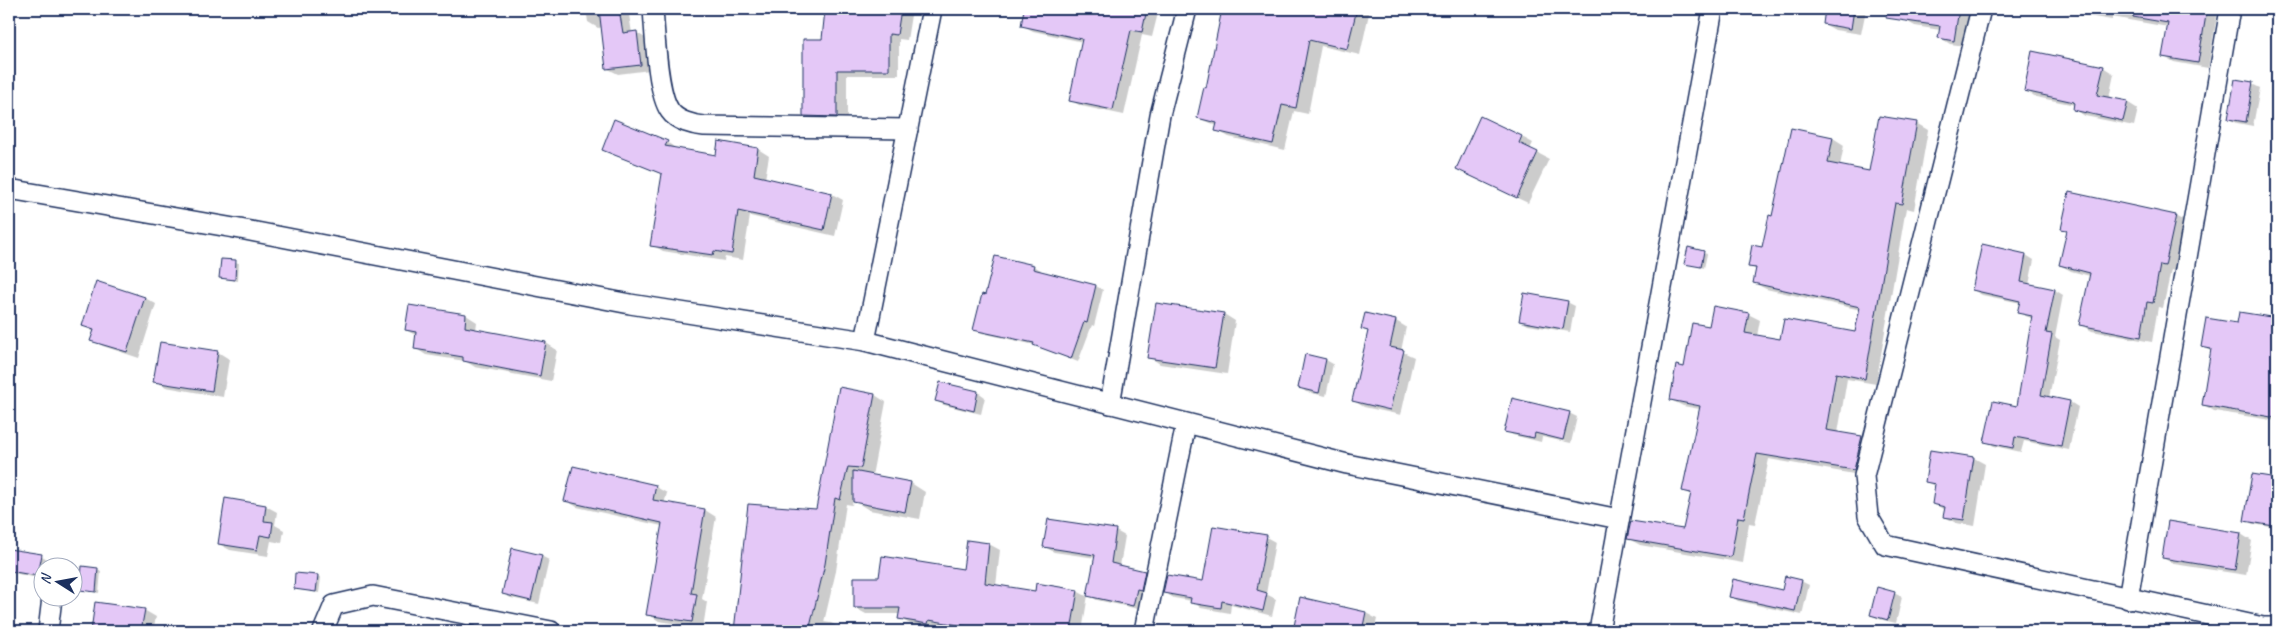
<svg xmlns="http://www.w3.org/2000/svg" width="2286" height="640" viewBox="0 0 2286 640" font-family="Caveat,sans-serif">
  <rect width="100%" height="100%" fill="#fff"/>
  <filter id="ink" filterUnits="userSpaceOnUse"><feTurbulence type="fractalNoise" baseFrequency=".02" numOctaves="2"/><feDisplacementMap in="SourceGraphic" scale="10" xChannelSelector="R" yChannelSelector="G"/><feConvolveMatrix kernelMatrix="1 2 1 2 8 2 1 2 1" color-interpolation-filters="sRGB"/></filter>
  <g filter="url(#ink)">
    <!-- shadow -->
    <g fill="#0003">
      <path d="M586 9H628L632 33H637L647 39 650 70 618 74 608 69 603 27 598 28 588 22Z"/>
      <path d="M861 9H912L907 40 899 39V75H847V122L814 121 804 115 860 14Z"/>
      <path d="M1026 9H1150L1158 13 1152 37 1142 35 1124 115 1081 106 1070 100 1083 42 1033 31 1022 25Z"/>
      <path d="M1224 9H1370L1360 55 1321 46 1308 114 1294 111 1285 150 1229 137 1216 130 1217 126 1198 118 1207 89Z"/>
      <path d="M1826 9H1971L1965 46 1950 44 1939 37 1940 30 1915 26 1904 20 1905 16 1866 10 1861 34 1835 30 1824 24Z"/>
      <path d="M2045 9H2218L2208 68 2174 62 2163 56 2168 27 2112 17V20Z"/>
      <path d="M2262 9H2277V19L2262 12Z"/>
      <path d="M2103 67 2114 74 2109 98 2127 102 2138 109 2134 126 2085 116 2074 109 2075 105 2036 97 2025 90Z"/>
      <path d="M2252 84 2260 88 2253 126 2237 123 2229 119Z"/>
      <path d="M1916 123 1928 130 1914 210 1906 208 1876 384 1847 379 1838 433 1862 438 1873 444 1865 476 1769 459 1755 524 1749 523 1743 563 1640 545 1629 539 1684 531 1692 495 1684 491 1700 409 1683 406 1671 400 1685 368 1710 328 1748 314 1760 320 1757 336 1781 341 1856 334 1861 310 1766 289 1754 283 1757 270 1749 266 1763 249 1773 218 1833 138 1844 145 1840 166 1870 173Z"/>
      <path d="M1522 137 1533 143 1530 149 1549 159 1528 203 1468 175Z"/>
      <path d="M667 142 678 150 717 156 719 143 758 149 769 156 765 179 832 194 843 200 835 236 750 216 743 260 725 257 724 261 663 251 652 245 663 175 603 149Z"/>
      <path d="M2175 216 2186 222 2175 271 2171 270 2163 308 2158 307 2152 342 2092 331 2081 325 2090 276 2071 271 2060 265 2068 231 2062 228Z"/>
      <path d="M1983 246 2026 255 2034 260 2029 285 2055 290 2063 295 2055 337 2060 340 2049 398 2070 402 2078 407 2069 450 2024 441 2021 452 1994 446 1985 441 2018 408 2033 319 2019 313 2021 303 1982 295 1973 290Z"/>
      <path d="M1689 248 1707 254 1704 268 1686 263Z"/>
      <path d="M222 260 239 263 238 281 221 278Z"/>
      <path d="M1033 266 1041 270 1040 272 1096 286 1103 290 1094 326 1092 325 1078 362 1035 345 982 333 975 329 986 296Z"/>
      <path d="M145 298 156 304 139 358 103 346 92 340 94 332 84 326Z"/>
      <path d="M1567 302 1575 306 1570 332 1528 325 1521 321Z"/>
      <path d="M410 307 466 315 477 322 476 330 546 343 557 350 551 381 475 367 465 361 426 355 415 348 417 336 406 330Z"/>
      <path d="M2240 313 2277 320V421L2214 411 2204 405 2212 352 2203 346 2238 324Z"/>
      <path d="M1224 314 1235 321 1227 374 1160 364 1149 357Z"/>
      <path d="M1396 321 1406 327 1401 351 1414 357 1401 415 1364 407 1354 401 1369 332 1363 329Z"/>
      <path d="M218 352 229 359 223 397 166 387 155 381Z"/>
      <path d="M1326 360 1333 364 1326 396 1306 392 1299 387Z"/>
      <path d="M940 384 978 392 985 397 981 414 944 405 936 401Z"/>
      <path d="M875 395 886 402 872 476 911 483 925 492 920 519 869 510 853 500 852 505 846 504 836 571 824 622 831 623 842 629V631H735L749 505 817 511Z"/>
      <path d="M1569 413 1577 417 1571 443 1542 437 1541 442 1513 435 1505 431Z"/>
      <path d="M1974 458 1985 464 1975 526 1956 523 1945 517 1946 510 1933 504 1936 487 1927 482Z"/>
      <path d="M574 468 656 487 667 493 664 504 705 510 716 517 702 599 707 602 703 628 659 621 648 614 662 526 577 507 566 500Z"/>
      <path d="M2253 476 2277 480V528L2253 524 2246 520Z"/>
      <path d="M226 499 266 506 277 512 275 525 284 530 282 543 271 541 268 556 230 550 219 544Z"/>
      <path d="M1049 520 1116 531 1125 536 1120 566 1144 572 1154 577 1143 610 1097 600 1088 595 1082 631H973L940 626 939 629 910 624 899 618 900 614H866L855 608 880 578 964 571 968 541 989 544 1000 550 996 586 1036 593 1077 591 1088 597 1096 558 1054 552 1045 547Z"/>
      <path d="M2169 522 2241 534 2252 541 2246 575 2174 564 2163 558Z"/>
      <path d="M1266 537 1275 542 1266 594 1276 599 1272 616 1231 605 1230 613 1201 608 1192 601 1174 598 1165 593 1205 582Z"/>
      <path d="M9 550 42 556 49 560 48 568H42V579L9 572Z"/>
      <path d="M541 556 549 560 539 604 511 598 503 594Z"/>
      <path d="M97 569 101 571 99 593 81 590Z"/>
      <path d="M318 576 321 578 319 593 295 589Z"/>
      <path d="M1801 581 1809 585 1802 615 1738 601 1731 596 1783 591Z"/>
      <path d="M1894 593 1902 597 1896 623 1879 619 1871 615Z"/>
      <path d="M1301 599 1366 613 1377 619 1374 631H1298L1295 630Z"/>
      <path d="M96 603 144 610 156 617 153 631H92Z"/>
      <path d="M226 624 271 631H224Z"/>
      <path d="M1897 624 1945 631H1946H1896Z"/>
    </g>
    <!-- building -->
    <g fill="#e4c8f7" stroke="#1b2f5e">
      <path d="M599 9H619L623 33 637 31 641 65 606 69Z"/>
      <path d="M860 9H901L897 35 889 34V70H837V117L803 116V39H822L825 10 859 13Z"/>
      <path d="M1024 9H1147L1142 32 1131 30 1113 110 1069 101 1082 39 1021 26Z"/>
      <path d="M1222 9H1357L1347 49 1309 40 1296 108 1282 105 1273 144 1215 131 1217 123 1197 118 1204 87 1206 88Z"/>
      <path d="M1825 9H1854L1851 29 1823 24Z"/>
      <path d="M1887 9H1959L1954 41 1938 38 1940 26 1886 18Z"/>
      <path d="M2134 9H2207L2198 63 2162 57 2168 23 2133 17Z"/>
      <path d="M2032 51 2104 66 2097 95 2128 101 2123 121 2073 110 2074 102 2024 91Z"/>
      <path d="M2235 79 2253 82 2246 122 2228 119Z"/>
      <path d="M1480 116 1522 136 1519 143 1538 152 1517 198 1456 169Z"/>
      <path d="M1879 116 1917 122 1902 204 1895 203 1865 379 1836 373 1826 430 1862 436 1854 470 1757 454 1744 518 1738 517 1731 557 1627 539 1631 521 1683 529 1691 493 1682 491 1700 406 1670 400 1676 365 1684 367 1692 323 1709 326 1713 306 1749 313 1745 333 1780 339 1784 319 1855 332 1860 307 1753 283 1756 268 1748 267 1752 245 1762 247 1769 215 1772 216 1791 128 1833 137 1828 163 1869 171Z"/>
      <path d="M614 119 668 141 665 146 716 155 718 141 758 148 754 175 832 193 824 230 738 211 732 254 714 251 713 255 650 246 662 174 602 150Z"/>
      <path d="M2069 192 2176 215 2165 266 2160 265 2153 303 2147 302 2141 337 2079 325 2090 273 2059 265 2067 230 2061 229Z"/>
      <path d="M1982 244 2026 254 2021 282 2055 289 2046 333 2052 334 2041 395 2070 401 2061 446 2015 437 2013 448 1984 442 1993 401 2017 406 2032 316 2017 313 2020 301 1972 290Z"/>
      <path d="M1688 247 1704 251 1701 267 1684 264Z"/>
      <path d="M995 256 1034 265 1033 269 1096 285 1087 323 1084 322 1071 359 1033 345 1034 343 973 330 982 294 985 295Z"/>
      <path d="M221 259 236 260 235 280 219 278Z"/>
      <path d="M96 281 145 297 127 352 90 341 94 330 82 326Z"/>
      <path d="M1524 293 1568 301 1563 329 1519 321Z"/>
      <path d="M1156 303 1224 313 1215 368 1147 358Z"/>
      <path d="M409 305 466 314 465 327 546 342 540 376 463 361V357L414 349 416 332 405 330Z"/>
      <path d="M2239 312 2277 318V418L2202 405 2211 349 2201 347 2206 318 2237 323Z"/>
      <path d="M1365 313 1396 320 1390 347 1404 350 1390 410 1352 401 1368 331 1361 329Z"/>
      <path d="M160 342 218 351 212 391 153 382Z"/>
      <path d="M1305 354 1326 359 1319 393 1298 388Z"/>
      <path d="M940 382 978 391 974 411 935 401Z"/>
      <path d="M839 387 875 394 861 468 848 467 840 500 835 498 825 564 809 631H734L748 504 816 509Z"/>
      <path d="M1512 398 1570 412 1563 440 1535 433 1534 438 1504 432Z"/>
      <path d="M1930 450 1974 457 1964 520 1943 517 1945 507 1932 504 1935 484 1925 482Z"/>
      <path d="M573 466 656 485 653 500 705 509 691 593 697 594 692 622 646 615 662 523 564 501Z"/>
      <path d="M853 471 911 482 905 512 853 502Z"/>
      <path d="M2252 474 2277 478V504L2274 526 2244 521Z"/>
      <path d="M225 498 266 505 264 521 273 522 271 537 260 535 257 550 218 544Z"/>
      <path d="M1048 519 1116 529 1111 563 1145 571 1141 590 1137 589 1133 606 1087 596 1095 555 1043 547Z"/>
      <path d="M2168 521 2241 533 2235 570 2162 558Z"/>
      <path d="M1213 526 1267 535 1257 590 1267 593 1263 611 1222 601 1221 608 1190 603 1191 598 1163 593 1167 575 1203 581Z"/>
      <path d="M967 540 989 543 985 583 1035 591 1036 583 1078 590 1071 631H994L929 620 928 624 898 619 900 608H854V577H879L882 556 963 569Z"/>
      <path d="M512 548 542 555 531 601 502 594Z"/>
      <path d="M9 549 42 554 38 576 9 571Z"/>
      <path d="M82 566 98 568 96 592 80 590Z"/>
      <path d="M295 573 318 575 316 592 294 589Z"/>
      <path d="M1785 576 1802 580 1795 611 1729 597 1733 579 1782 590Z"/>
      <path d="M1877 587 1895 592 1888 620 1870 615Z"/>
      <path d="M1300 597 1366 612 1362 631H1293Z"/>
      <path d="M95 602 145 609 141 631H91Z"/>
    </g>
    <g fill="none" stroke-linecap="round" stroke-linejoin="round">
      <defs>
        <g id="minor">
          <path d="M653 9C655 33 657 93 670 111 677 121 693 125 704 126L908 129"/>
          <path d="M1981 9 1864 476 1868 516 1885 545 2263 627H2277"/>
          <path d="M9 189 240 229 630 304 865 341 1347 464 1619 519"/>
          <path d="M865 341 932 9"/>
          <path d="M1110 404 1160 115 1187 9"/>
          <path d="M2128 599 2230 9"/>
          <path d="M48 631 52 598"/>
          <path d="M323 631 334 605 373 596 551 631"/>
          <path d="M1144 631 1186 424"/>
          <path d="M1599 631 1713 9"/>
        </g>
      </defs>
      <!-- minor casing -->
      <use href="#minor" stroke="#1b2f5e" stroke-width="22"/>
      <!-- minor -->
      <use href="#minor" stroke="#fff" stroke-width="19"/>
    </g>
  </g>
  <!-- margin -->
  <rect width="2286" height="640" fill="none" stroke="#fff" stroke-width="30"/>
  <rect x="15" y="15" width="2256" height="610" fill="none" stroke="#1b2f5e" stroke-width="2" filter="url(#ink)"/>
  <!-- north arrow -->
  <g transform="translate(58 582) rotate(281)"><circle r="24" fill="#ffffff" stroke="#a4acbf"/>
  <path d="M0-4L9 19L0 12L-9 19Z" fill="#1b2f5e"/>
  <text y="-8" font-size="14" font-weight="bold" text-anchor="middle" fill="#1b2f5e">N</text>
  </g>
</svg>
